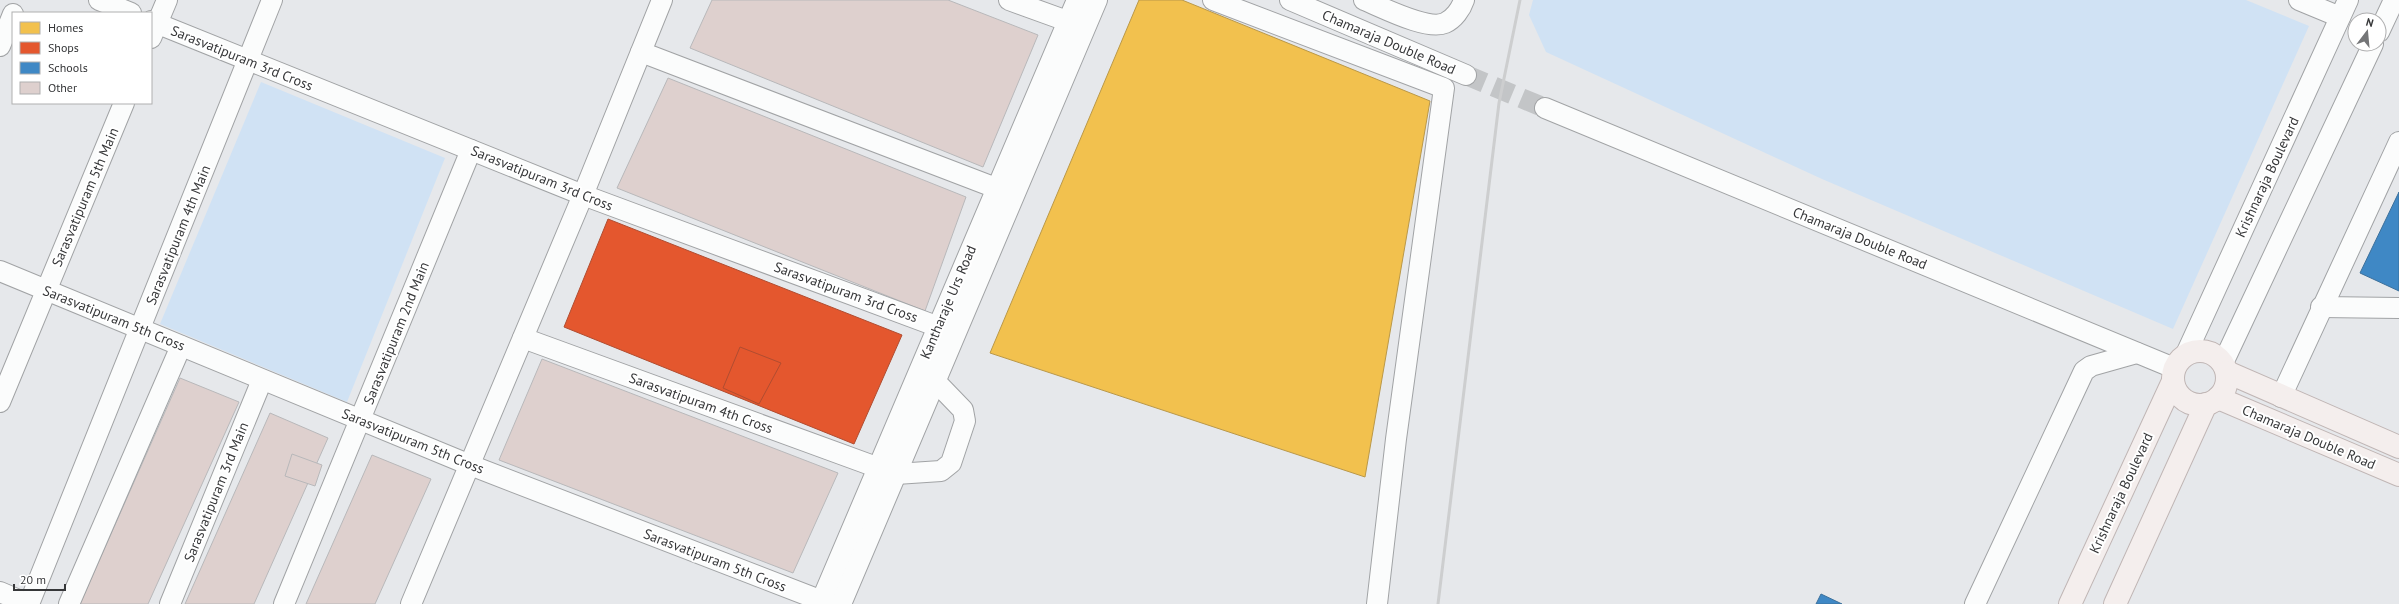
<svg xmlns="http://www.w3.org/2000/svg" width="2399" height="604" viewBox="0 0 2399 604" font-family="'PT Sans',sans-serif">
  <rect width="100%" height="100%" fill="#e6e8eb"/>
  <!-- green -->
  <g fill="#d0e2f4">
    <path d="M1533 0H2246L2309 26 2173 329 1822 179 1546 52 1529 15Z"/>
    <path d="M261 82 445 158 347 402 160 324Z"/>
  </g>
  <!-- homes -->
  <path fill="#f2c14e" stroke="#ba9848" d="M1139 0H1182L1430 101 1365 477 990 353Z"/>
  <!-- shops -->
  <g fill="#e4572e" stroke="#b04d31">
    <path d="M608 219 902 335 854 444 564 327Z"/>
    <path d="M740 347 781 363 759 404 723 388Z"/>
  </g>
  <!-- schools -->
  <g fill="#3f88c5" stroke="#3c709b">
    <path d="M2399 192V291L2360 273Z"/>
    <path d="M1821 594 1842 604H1816Z"/>
  </g>
  <!-- building -->
  <g fill="#ded0ce" stroke="#b8b8ba">
    <path d="M712 0H948L1038 35 983 167 690 48Z"/>
    <path d="M668 78 966 197 925 311 617 188Z"/>
    <path d="M542 359 838 473 793 573 499 460Z"/>
    <path d="M180 378 239 402 148 604H80Z"/>
    <path d="M270 413 328 438 254 604H185Z"/>
    <path d="M292 454 322 465 315 486 285 476Z"/>
    <path d="M372 455 431 479 375 604H306Z"/>
  </g>
  <g fill="none" stroke-linecap="round" stroke-linejoin="round">
    <!-- minor-tunnel -->
    <path stroke="#c3c5c7" stroke-width="20" stroke-dasharray="20 10" stroke-linecap="butt" d="M1466 75 1545 108"/>
    <defs>
      <g id="minor">
        <path d="M99 0 131 13"/>
        <path d="M1009 0 1067 21"/>
        <path d="M1213 0 1444 88 1396 439 1377 604"/>
        <path d="M1290 0 1466 75"/>
        <path d="M1364 0C1382 7 1427 31 1445 23 1454 19 1461 9 1464 0"/>
        <path d="M2299 0 2340 17"/>
        <path d="M151 21 583 195 955 333"/>
        <path d="M2379 32 2394 0"/>
        <path d="M151 38 167 0"/>
        <path d="M0 46 13 14"/>
        <path d="M641 52 996 188"/>
        <path d="M1545 108 2174 368"/>
        <path d="M0 271 470 465 830 604"/>
        <path d="M2321 307 2399 308"/>
        <path d="M523 338 879 468"/>
        <path d="M2186 354 2348 0"/>
        <path d="M2223 363 2373 44"/>
        <path d="M2281 397 2399 142"/>
        <path d="M0 402 124 103"/>
        <path d="M896 474 941 471 951 463 965 421 963 410 935 381"/>
        <path d="M0 592 28 604"/>
        <path d="M29 604 272 0"/>
        <path d="M69 604 181 346"/>
        <path d="M170 604 262 380"/>
        <path d="M284 604 471 150"/>
        <path d="M411 604 583 195 662 0"/>
        <path d="M820 604 1077 0"/>
        <path d="M841 604 1097 0"/>
        <path d="M1975 604 2084 371 2091 366 2137 353"/>
      </g>
      <g id="major">
        <circle cx="2200" cy="378" r="27"/>
        <path d="M2227 372 2399 447"/>
        <path d="M2218 398 2399 475"/>
        <path d="M2070 604 2173 381"/>
        <path d="M2115 604 2206 404"/>
      </g>
    </defs>
    <!-- minor casing -->
    <use href="#minor" stroke="#a1a3a5" stroke-width="22"/>
    <!-- major casing -->
    <use href="#major" stroke="#c0b6b5" stroke-width="24"/>
    <!-- minor -->
    <use href="#minor" stroke="#fbfcfc" stroke-width="20"/>
    <!-- major -->
    <use href="#major" stroke="#f4eeed" stroke-width="22"/>
    <!-- rail -->
    <path stroke="#cdcecf" stroke-width="3" d="M1438 604 1499 103 1520 0"/>
  </g>
  <g text-anchor="middle" dominant-baseline="central" stroke-width="4" stroke-linejoin="round" paint-order="stroke">
    <!-- street labels -->
    <g font-size="14" fill="#363739" stroke="#fff">
      <text transform="translate(1389 42) rotate(23)">Chamaraja Double Road</text>
      <text transform="translate(242 58) rotate(22)">Sarasvatipuram 3rd Cross</text>
      <text transform="translate(2267 177) rotate(-65)">Krishnaraja Boulevard</text>
      <text transform="translate(542 178) rotate(22)">Sarasvatipuram 3rd Cross</text>
      <text transform="translate(85 197) rotate(-67)">Sarasvatipuram 5th Main</text>
      <text transform="translate(178 235) rotate(-68)">Sarasvatipuram 4th Main</text>
      <text transform="translate(1860 238) rotate(22)">Chamaraja Double Road</text>
      <text transform="translate(846 292) rotate(20)">Sarasvatipuram 3rd Cross</text>
      <text transform="translate(948 302) rotate(-67)">Kantharaje Urs Road</text>
      <text transform="translate(114 318) rotate(22)">Sarasvatipuram 5th Cross</text>
      <text transform="translate(396 333) rotate(-68)">Sarasvatipuram 2nd Main</text>
      <text transform="translate(701 403) rotate(20)">Sarasvatipuram 4th Cross</text>
      <text transform="translate(2309 437) rotate(23)">Chamaraja Double Road</text>
      <text transform="translate(413 441) rotate(22)">Sarasvatipuram 5th Cross</text>
      <text transform="translate(216 492) rotate(-68)">Sarasvatipuram 3rd Main</text>
      <text transform="translate(2121 493) rotate(-65)">Krishnaraja Boulevard</text>
      <text transform="translate(715 560) rotate(21)">Sarasvatipuram 5th Cross</text>
    </g>
  </g>
  <!-- legend -->
  <rect x="12" y="12" width="140" height="92" fill="#ffffff" stroke="#afafb0"/>
  <rect x="20" y="22" width="20" height="12" fill="#f2c14e" stroke="#afafb0"/>
  <text x="48" y="32" font-size="12" fill="#363739">Homes</text>
  <rect x="20" y="42" width="20" height="12" fill="#e4572e" stroke="#afafb0"/>
  <text x="48" y="52" font-size="12" fill="#363739">Shops</text>
  <rect x="20" y="62" width="20" height="12" fill="#3f88c5" stroke="#afafb0"/>
  <text x="48" y="72" font-size="12" fill="#363739">Schools</text>
  <rect x="20" y="82" width="20" height="12" fill="#ded0ce" stroke="#afafb0"/>
  <text x="48" y="92" font-size="12" fill="#363739">Other</text>
  <!-- north arrow -->
  <g transform="translate(2367 32) rotate(16)"><circle r="19" fill="#ffffff" stroke="#afafb0"/>
  <path d="M0-3L7 15L0 10L-7 15Z" fill="#747577"/>
  <text y="-6" font-size="11" font-weight="bold" text-anchor="middle" fill="#363739">N</text>
  </g>
  <!-- scale -->
  <path d="M14 584v6h51v-6" fill="none" stroke="#363739" stroke-width="2"/>
  <text x="20" y="584" font-size="12" fill="#363739" stroke="#ffffff" stroke-width="3" paint-order="stroke">20 m</text>
</svg>
